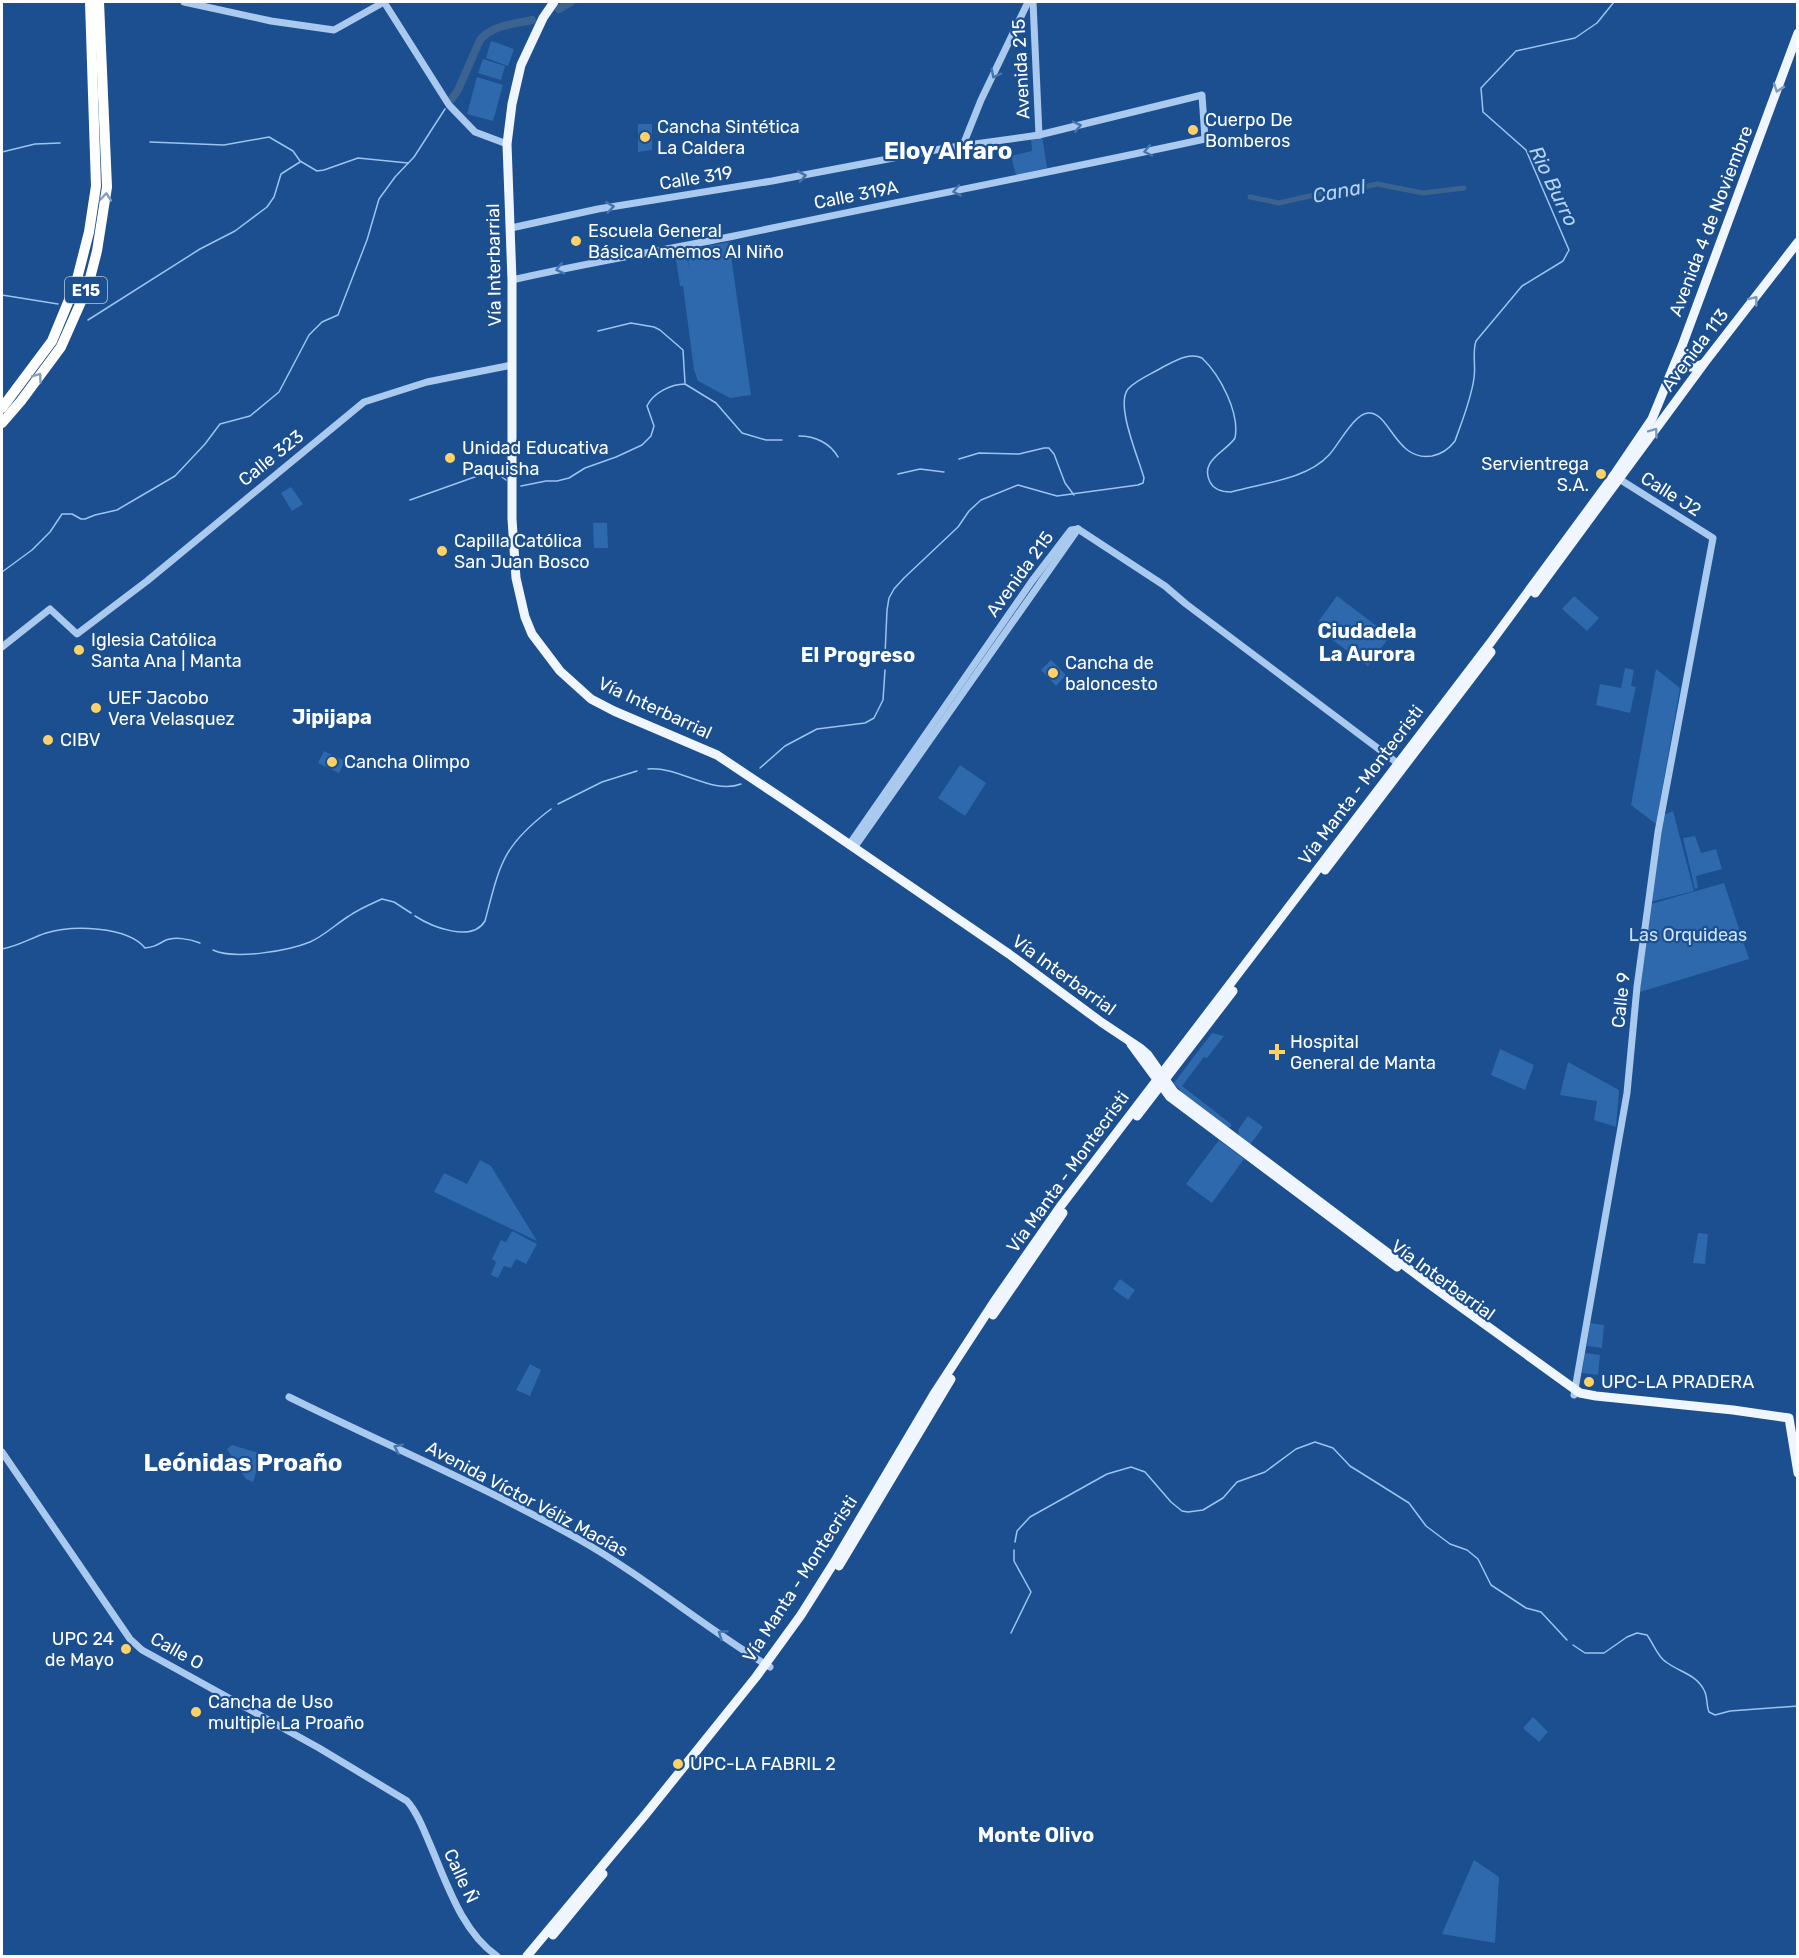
<svg xmlns="http://www.w3.org/2000/svg" width="1799" height="1958" viewBox="0 0 1799 1958" font-family="Rubik,sans-serif">
  <rect width="100%" height="100%" fill="#1b4f8f"/>
  <!-- green -->
  <g fill="#2e69ad">
    <path d="M491 41 514 49 508 66 486 58Z"/>
    <path d="M483 59 505 66 501 80 478 73Z"/>
    <path d="M477 77 503 85 493 121 467 114Z"/>
    <path d="M638 124H652V150L638 152Z"/>
    <path d="M1042 136 1047 168 1016 175 1011 156 1032 151 1031 138Z"/>
    <path d="M729 242 751 395 730 398 698 381 694 370 683 286H680L675 253 686 251 689 269 687 250Z"/>
    <path d="M291 487 303 504 292 511 281 493Z"/>
    <path d="M593 523H607L608 548H594Z"/>
    <path d="M1337 596 1390 636 1368 666 1331 639 1334 634 1318 622Z"/>
    <path d="M1574 596 1599 618 1587 631 1562 609Z"/>
    <path d="M1051 660 1066 675 1056 686 1041 670Z"/>
    <path d="M1625 668 1634 670 1631 686 1636 687 1630 713 1596 705 1600 684 1621 688Z"/>
    <path d="M1656 669 1680 688 1656 824 1631 805Z"/>
    <path d="M324 751 345 761 339 773 318 763Z"/>
    <path d="M960 765 986 783 965 816 938 798Z"/>
    <path d="M1673 811 1694 891 1650 902 1661 816Z"/>
    <path d="M1695 836 1701 853 1716 849 1722 869 1696 876 1698 888 1695 889 1683 838Z"/>
    <path d="M1724 883 1749 959 1640 992 1651 904Z"/>
    <path d="M1212 1033 1224 1036 1207 1058 1204 1057 1182 1086 1231 1124V1127H1227L1186 1097 1174 1083Z"/>
    <path d="M1500 1049 1534 1065 1525 1090 1491 1075Z"/>
    <path d="M1568 1062 1619 1090 1616 1127 1594 1120 1597 1101 1560 1095Z"/>
    <path d="M1248 1116 1263 1127 1250 1145 1239 1137 1238 1130Z"/>
    <path d="M1219 1140 1244 1159 1212 1203 1186 1184Z"/>
    <path d="M480 1160 491 1166 537 1241 434 1192 444 1173 467 1184Z"/>
    <path d="M512 1231 537 1244 526 1264 516 1259 511 1268 504 1266 498 1278 491 1275 496 1262 492 1259 501 1240 506 1242Z"/>
    <path d="M1698 1233 1708 1234 1705 1264 1693 1263Z"/>
    <path d="M1120 1279 1135 1290 1128 1300 1113 1289Z"/>
    <path d="M1590 1323 1604 1325 1602 1348 1587 1346Z"/>
    <path d="M1585 1353 1600 1355 1598 1375 1582 1373Z"/>
    <path d="M530 1364 541 1370 530 1396 516 1390Z"/>
    <path d="M232 1445 262 1454 253 1482 246 1479 227 1449Z"/>
    <path d="M1533 1717 1548 1732 1539 1742 1523 1728Z"/>
    <path d="M1474 1860 1499 1877 1495 1943 1442 1934Z"/>
  </g>
  <g fill="none" stroke-linecap="round" stroke-linejoin="round">
    <!-- stream -->
    <g stroke="#9cc4f0" stroke-width="1.5">
      <path d="M150 142 224 145 269 137 293 151 300 161 317 171 324 170 358 158 408 163"/>
      <path d="M2 152 35 144 60 143"/>
      <path d="M2 295 58 304"/>
      <path d="M88 320 200 249 235 231 267 207 274 197 281 174 300 162"/>
      <path d="M598 331 631 323 654 327 660 330 683 350 685 383"/>
      <path d="M799 436C815 436 830 443 838 457"/>
      <path d="M959 459 979 453 1019 454 1044 448H1049L1054 454 1065 483 1074 495"/>
      <path d="M898 474 920 469 944 472"/>
      <path d="M521 486 546 481H557L569 478 585 468 616 457 642 445 651 436 654 426 647 406C653 393 671 384 685 384L716 403 742 433 766 440H782"/>
      <path d="M410 500 483 474 499 475 506 480"/>
      <path d="M2 572 32 550 50 532 62 514H72L81 519H85L95 515 117 510 175 476 205 444 220 424 250 416 279 392 309 335 322 322 338 315 367 240 379 199 395 177 414 157 445 109"/>
      <path d="M885 655 887 610 889 598 894 589 904 578 958 527 969 511 981 500 1018 485 1057 496 1138 485 1143 483 1144 478C1139 459 1115 405 1128 389 1137 379 1152 374 1163 367 1175 361 1189 352 1202 358 1220 375 1240 413 1235 438 1226 452 1199 460 1210 482 1214 490 1223 492 1231 492 1262 483 1306 480 1329 455 1339 444 1354 414 1368 413 1390 411 1395 462 1432 456 1442 454 1449 449 1455 441 1462 421 1471 400 1474 378 1476 366 1472 353 1476 341L1522 286 1563 261 1569 250 1526 150 1483 112 1481 88 1516 51 1575 38 1597 23 1614 2"/>
      <path d="M760 768 785 746 817 729 865 723 874 718 883 700 885 670"/>
      <path d="M648 769C679 766 712 795 741 784"/>
      <path d="M558 804 602 782 637 771"/>
      <path d="M415 916C432 927 472 943 485 921 500 864 502 846 551 809"/>
      <path d="M2 949C18 946 31 938 46 933 72 925 127 926 145 948 154 947 157 945 164 941 174 936 190 939 200 943"/>
      <path d="M213 950C234 960 288 951 310 942 324 936 336 924 349 916 359 909 371 904 382 899L394 902 411 913"/>
      <path d="M1015 1542 1017 1531 1030 1517 1107 1474 1131 1467 1145 1472 1171 1502 1182 1511 1188 1512 1203 1510 1223 1498 1237 1482 1265 1472 1296 1449 1315 1442 1333 1448 1350 1466 1409 1503 1426 1526 1450 1544 1467 1550 1478 1559 1491 1585 1526 1608 1541 1612 1567 1640"/>
      <path d="M1011 1633 1031 1592 1014 1561V1550"/>
      <path d="M1573 1645 1585 1653H1604L1627 1637 1637 1633 1647 1635C1653 1643 1658 1657 1666 1662 1679 1672 1696 1674 1704 1690 1708 1697 1706 1705 1709 1712L1715 1715 1730 1711 1798 1706"/>
    </g>
    <!-- canal -->
    <path stroke="#3c6290" stroke-width="5" d="M1250 197 1279 203 1318 194 1351 190 1377 184 1423 193 1464 188"/>
    <!-- river -->
    <g stroke="#3c6290" stroke-width="8">
      <path d="M559 9 571 2"/>
      <path d="M451 100 458 90 480 40C492 25 514 24 532 20"/>
    </g>
    <!-- minor -->
    <g stroke="#a9c9ee" stroke-width="7">
      <path d="M184 2 271 21 334 30 384 2 449 105 475 132 507 144"/>
      <path d="M1033 2 1039 135"/>
      <path d="M963 145 981 100 1028 2"/>
      <path d="M511 228 598 209 772 181 946 148 1039 135 1202 95 1205 139C1048 173 891 203 734 236 660 251 586 263 512 280"/>
      <path d="M1078 529 1165 586 1186 604 1400 765"/>
      <path d="M2 647 50 609 77 634 147 581 364 402 427 382 512 365"/>
      <path d="M849 845 1032 581 1071 530 1078 529"/>
      <path d="M854 848 1078 529"/>
      <path d="M1574 1395 1627 1093 1637 987 1658 832 1713 538 1616 477"/>
      <path d="M289 1397C386 1445 486 1487 580 1540 647 1578 705 1628 770 1667"/>
      <path d="M2 1452 130 1639 142 1650 319 1748 407 1801C417 1812 423 1828 429 1842 446 1881 461 1931 497 1956"/>
    </g>
    <!-- major -->
    <g stroke="#f0f6ff" stroke-width="9">
      <path d="M554 2 543 18 521 65 512 104 507 144 512 280V519L516 578 525 617 532 634 560 671 591 699 614 711 717 755 789 803 1009 954 1101 1022 1140 1048 1148 1055 1174 1092 1429 1284 1580 1393 1596 1396 1733 1410 1789 1418 1798 1473"/>
      <path d="M1682 351 1683 362 1688 367H1695L1703 364"/>
      <path d="M1535 593 1705 362 1798 242"/>
      <path d="M1325 870 1491 652"/>
      <path d="M1131 1044 1170 1097 1397 1267"/>
      <path d="M1137 1116 1233 991"/>
      <path d="M993 1315 1063 1213"/>
      <path d="M839 1566 951 1379"/>
      <path d="M553 1935 603 1874"/>
      <path d="M527 1956 645 1815 756 1677 801 1615 835 1561 934 1394 996 1299 1060 1207 1491 642 1614 475 1652 419 1682 346 1798 33"/>
    </g>
    <!-- highway -->
    <g stroke="#fff" stroke-width="10">
      <path d="M2 408 52 341 76 283 89 232 96 186 90 2"/>
      <path d="M2 423 21 401 61 347 88 286 97 251 107 187 99 2"/>
    </g>
  </g>
  <!-- one-way arrows -->
  <defs><path id="oneway-chevron" d="M-2-3.5L2.5 0L-2 3.5" fill="none" stroke-width="1.6" stroke-linecap="round" stroke-linejoin="round" transform="scale(1.5)"/></defs>
  <g stroke="#4674ac">
    <use href="#oneway-chevron" transform="translate(995 74) rotate(117)"/>
    <use href="#oneway-chevron" transform="translate(1077 126) rotate(-13)"/>
    <use href="#oneway-chevron" transform="translate(1148 151) rotate(168)"/>
    <use href="#oneway-chevron" transform="translate(802 176) rotate(-10)"/>
    <use href="#oneway-chevron" transform="translate(957 191) rotate(169)"/>
    <use href="#oneway-chevron" transform="translate(610 207) rotate(-9)"/>
    <use href="#oneway-chevron" transform="translate(560 269) rotate(167)"/>
    <use href="#oneway-chevron" transform="translate(398 1448) rotate(-155)"/>
    <use href="#oneway-chevron" transform="translate(722 1634) rotate(-146)"/>
  </g>
  <g stroke="#7b9ac1">
    <use href="#oneway-chevron" transform="translate(1778 88) rotate(109)"/>
    <use href="#oneway-chevron" transform="translate(1754 300) rotate(-52)"/>
    <use href="#oneway-chevron" transform="translate(1654 432) rotate(-54)"/>
  </g>
  <g stroke="#829ec1">
    <use href="#oneway-chevron" transform="translate(106 197) rotate(-85)"/>
    <use href="#oneway-chevron" transform="translate(38 377) rotate(-54)"/>
  </g>
  <!-- markers -->
  <g fill="#ffd166" stroke="#1b4f8f" stroke-width="2">
    <circle cx="1193" cy="130" r="6"/>
    <circle cx="645" cy="137" r="6"/>
    <circle cx="576" cy="241" r="6"/>
    <circle cx="450" cy="458" r="6"/>
    <circle cx="1601" cy="474" r="6"/>
    <circle cx="442" cy="551" r="6"/>
    <circle cx="79" cy="650" r="6"/>
    <circle cx="1053" cy="673" r="6"/>
    <circle cx="96" cy="708" r="6"/>
    <circle cx="48" cy="740" r="6"/>
    <circle cx="332" cy="762" r="6"/>
    <path d="M1274 1043h6v6h6v6h-6v6h-6v-6h-6v-6h6z"/>
    <circle cx="1589" cy="1382" r="6"/>
    <circle cx="126" cy="1649" r="6"/>
    <circle cx="196" cy="1712" r="6"/>
    <circle cx="678" cy="1764" r="6"/>
  </g>
  <g text-anchor="middle" dominant-baseline="central" stroke-width="4.5" stroke-linejoin="round" paint-order="stroke">
    <!-- shield labels -->
    <rect fill="#1b4f8f" stroke="#bbcadd" stroke-width="1.5" x="65" y="277" width="42" height="26" rx="4.5"/>
    <g font-size="16" font-weight="bold" fill="#fff">
      <text x="86" y="290">E15</text>
    </g>
    <!-- street labels -->
    <g font-size="18" fill="#fff" stroke="#1b4f8f">
      <text transform="translate(1021 69) rotate(-93)">Avenida 215</text>
      <text transform="translate(696 178) rotate(-9)">Calle 319</text>
      <text transform="translate(856 195) rotate(-11)">Calle 319A</text>
      <text transform="translate(1711 221) rotate(-69)">Avenida 4 de Noviembre</text>
      <text transform="translate(494 265) rotate(-91)">Vía Interbarrial</text>
      <text transform="translate(1695 350) rotate(-53)">Avenida 113</text>
      <text transform="translate(271 458) rotate(-39)">Calle 323</text>
      <text transform="translate(1671 494) rotate(32)">Calle J2</text>
      <text transform="translate(1020 574) rotate(-54)">Avenida 215</text>
      <text transform="translate(655 708) rotate(25)">Vía Interbarrial</text>
      <text transform="translate(1361 785) rotate(-53)">Vía Manta - Montecristi</text>
      <text transform="translate(1064 975) rotate(36)">Vía Interbarrial</text>
      <text transform="translate(1621 1000) rotate(-84)">Calle 9</text>
      <text transform="translate(1068 1172) rotate(-54)">Vía Manta - Montecristi</text>
      <text transform="translate(1443 1280) rotate(36)">Vía Interbarrial</text>
      <text transform="translate(527 1499) rotate(28)">Avenida Víctor Véliz Macías</text>
      <text transform="translate(800 1579) rotate(-57)">Vía Manta - Montecristi</text>
      <text transform="translate(177 1651) rotate(29)">Calle O</text>
      <text transform="translate(461 1876) rotate(65)">Calle Ñ</text>
    </g>
    <!-- poi labels -->
    <g font-size="18" fill="#fff" stroke="#1b4f8f" text-anchor="start">
      <text x="1205" y="120">Cuerpo De<tspan x="1205" dy="21">Bomberos</tspan></text>
      <text x="657" y="127">Cancha Sintética<tspan x="657" dy="21">La Caldera</tspan></text>
      <text x="588" y="231">Escuela General<tspan x="588" dy="21">Básica Amemos Al Niño</tspan></text>
      <text x="462" y="448">Unidad Educativa<tspan x="462" dy="21">Paquisha</tspan></text>
      <text x="1589" y="464" text-anchor="end">Servientrega<tspan x="1589" dy="21">S.A.</tspan></text>
      <text x="454" y="541">Capilla Católica<tspan x="454" dy="21">San Juan Bosco</tspan></text>
      <text x="91" y="640">Iglesia Católica<tspan x="91" dy="21">Santa Ana | Manta</tspan></text>
      <text x="1065" y="663">Cancha de<tspan x="1065" dy="21">baloncesto</tspan></text>
      <text x="108" y="698">UEF Jacobo<tspan x="108" dy="21">Vera Velasquez</tspan></text>
      <text x="60" y="740">CIBV</text>
      <text x="344" y="762">Cancha Olimpo</text>
      <text x="1290" y="1042">Hospital<tspan x="1290" dy="21">General de Manta</tspan></text>
      <text x="1601" y="1382">UPC-LA PRADERA</text>
      <text x="114" y="1639" text-anchor="end">UPC 24<tspan x="114" dy="21">de Mayo</tspan></text>
      <text x="208" y="1702">Cancha de Uso<tspan x="208" dy="21">multiple La Proaño</tspan></text>
      <text x="690" y="1764">UPC-LA FABRIL 2</text>
    </g>
    <!-- park labels -->
    <g font-size="18" fill="#cfe3fa" stroke="#1b4f8f">
      <text x="1688" y="935">Las Orquideas</text>
    </g>
    <!-- water labels -->
    <g font-size="20" font-style="italic" fill="#b5d3f5" stroke="#1b4f8f">
      <text transform="translate(1554 186) rotate(64)">Rio Burro</text>
      <text transform="translate(1339 191) rotate(-11)">Canal</text>
    </g>
    <!-- neighbourhood labels -->
    <g font-size="20" font-weight="bold" fill="#fff" stroke="#1b4f8f">
      <text x="1367" y="631">Ciudadela<tspan x="1367" dy="23">La Aurora</tspan></text>
      <text x="858" y="655">El Progreso</text>
      <text x="332" y="717">Jipijapa</text>
      <text x="1036" y="1835">Monte Olivo</text>
    </g>
    <!-- district labels -->
    <g font-size="24" font-weight="bold" fill="#fff" stroke="#1b4f8f">
      <text x="948" y="151">Eloy Alfaro</text>
      <text x="243" y="1463">Leónidas Proaño</text>
    </g>
  </g>
  <!-- border -->
  <rect width="1799" height="1958" fill="none" stroke="#ffffff" stroke-width="6"/>
</svg>
